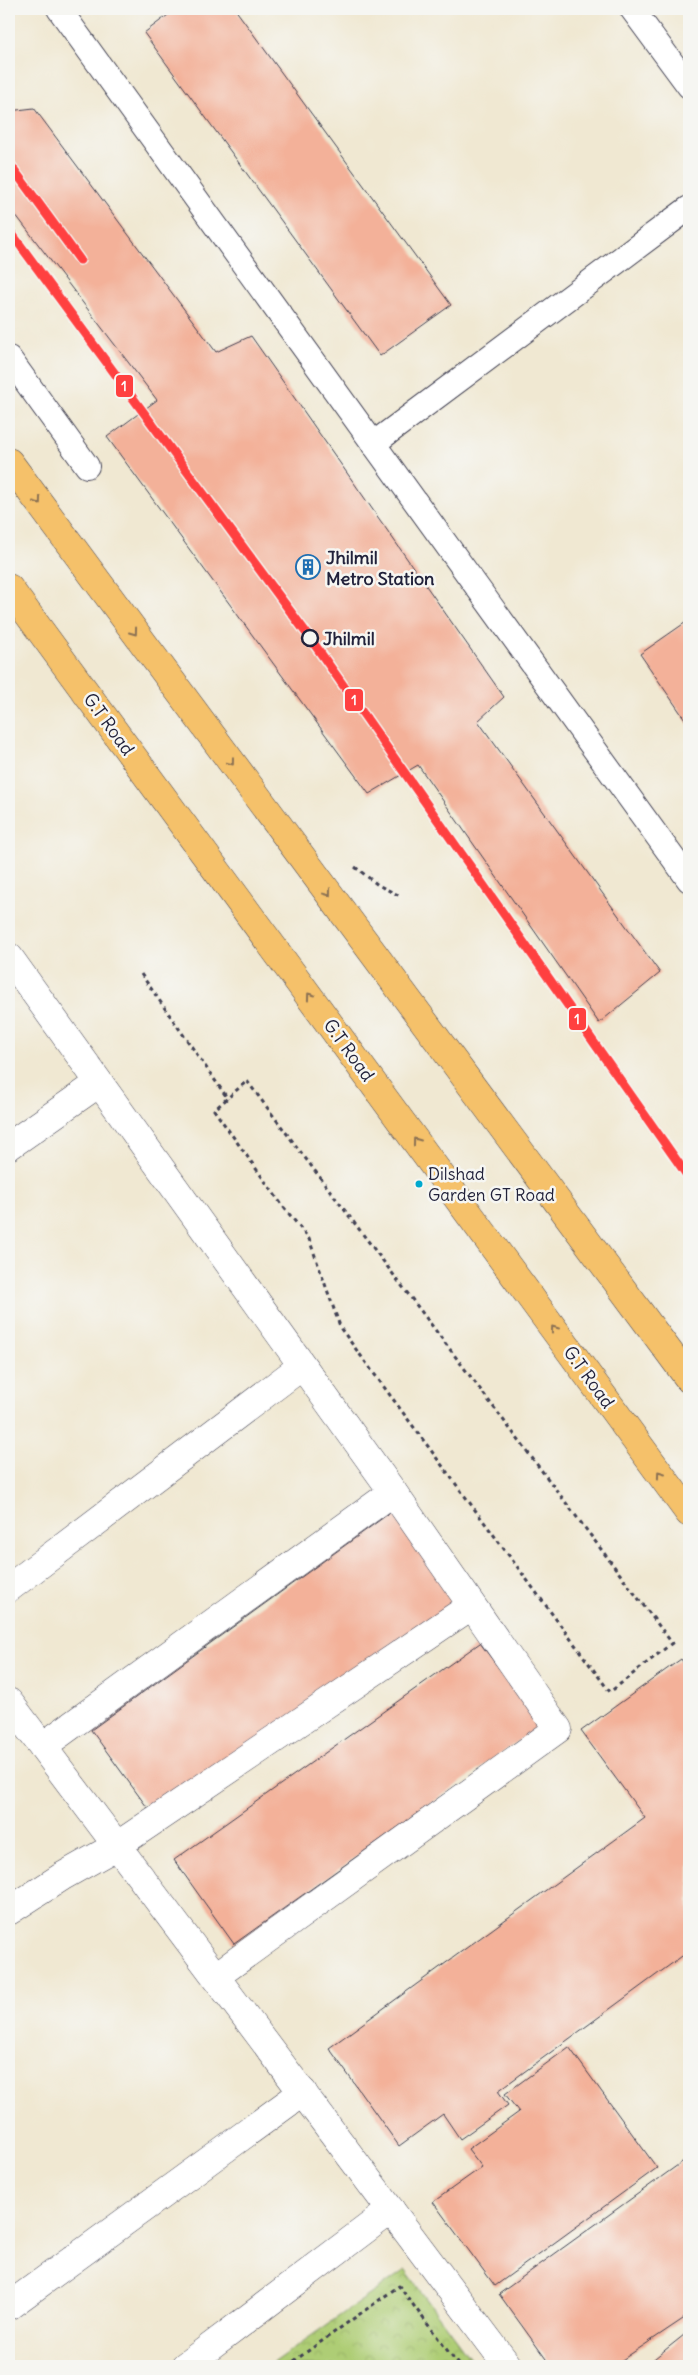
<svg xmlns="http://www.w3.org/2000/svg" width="698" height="2375" viewBox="0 0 698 2375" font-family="Delius,sans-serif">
  <defs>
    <pattern id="park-crowns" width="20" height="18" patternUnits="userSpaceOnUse" patternTransform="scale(1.25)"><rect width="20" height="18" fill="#aecd74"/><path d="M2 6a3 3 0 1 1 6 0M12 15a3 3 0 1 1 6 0" fill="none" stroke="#95b065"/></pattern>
  </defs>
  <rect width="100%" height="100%" fill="#f6f6f2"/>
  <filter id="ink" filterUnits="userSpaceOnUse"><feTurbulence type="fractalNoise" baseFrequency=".02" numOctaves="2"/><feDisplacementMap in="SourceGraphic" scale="10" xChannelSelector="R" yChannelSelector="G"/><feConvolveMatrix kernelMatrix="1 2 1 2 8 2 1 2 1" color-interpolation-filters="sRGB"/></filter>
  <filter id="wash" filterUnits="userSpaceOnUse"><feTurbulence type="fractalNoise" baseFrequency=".0096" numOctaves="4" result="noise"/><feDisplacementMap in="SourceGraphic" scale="20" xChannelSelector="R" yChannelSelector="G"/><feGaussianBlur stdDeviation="1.12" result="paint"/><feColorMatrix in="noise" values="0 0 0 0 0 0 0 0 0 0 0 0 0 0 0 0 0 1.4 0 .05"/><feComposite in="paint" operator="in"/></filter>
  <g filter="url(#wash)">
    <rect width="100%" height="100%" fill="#f0e8d2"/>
    <!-- park -->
    <path fill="url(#park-crowns)" stroke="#687858" d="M405 2270 476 2366H268Z"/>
    <g id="blocks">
      <!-- building -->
      <g fill="#f3b199">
        <path d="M176 9H235L451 305 380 356 144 33Z"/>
        <path d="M34 108 216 352 251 336 504 697 478 721 660 973 599 1023 418 765 369 794 107 437 157 400 9 206V111Z"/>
        <path d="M689 620V725L640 654Z"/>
        <path d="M395 1509 458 1602 152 1814 91 1730Z"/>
        <path d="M480 1643 541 1725 234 1944 174 1860Z"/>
        <path d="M681 1659 689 1671V1951L498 2091 508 2105 460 2139 443 2114 399 2146 329 2048 645 1818 581 1731Z"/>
        <path d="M569 2047 657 2168 495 2286 433 2202 482 2167 468 2149 519 2112 505 2094Z"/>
        <path d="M689 2157V2315L613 2366H551L499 2294Z"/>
        <path d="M689 2331V2366H645Z"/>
      </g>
    </g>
  </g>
  <g filter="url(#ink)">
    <use href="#blocks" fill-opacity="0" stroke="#414052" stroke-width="1"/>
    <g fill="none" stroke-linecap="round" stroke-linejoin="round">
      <defs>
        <g id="service">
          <path d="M59 9 689 880"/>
          <path d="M632 9 689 86"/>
          <path d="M9 358 87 466"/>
          <path d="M373 444 689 208"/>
        </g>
        <g id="minor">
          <path d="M9 957 393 1492 558 1729 216 1976"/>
          <path d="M9 1146 99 1083"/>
          <path d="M9 1588 302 1366"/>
          <path d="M9 1702 508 2366"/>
          <path d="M43 1746 393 1492"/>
          <path d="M9 1911 63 1876 118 1845 471 1606"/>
          <path d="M9 2306 303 2092"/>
          <path d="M185 2366 391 2210"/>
        </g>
        <g id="trunk">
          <path d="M9 462 689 1379"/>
          <path d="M9 588 689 1513"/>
        </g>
      </defs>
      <!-- service casing -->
      <use href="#service" stroke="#414052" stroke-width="26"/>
      <!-- minor casing -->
      <use href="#minor" stroke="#414052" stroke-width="29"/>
      <!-- trunk casing -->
      <use href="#trunk" stroke="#414052" stroke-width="29"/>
      <!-- path -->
      <g stroke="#414052" stroke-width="3" stroke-dasharray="4 4" stroke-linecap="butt">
        <path d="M355 867 378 885 400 896"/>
        <path d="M141 974 228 1099"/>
        <path d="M247 1081 672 1643 610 1692 341 1329 309 1239 282 1205 214 1110Z"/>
        <path d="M287 2366 399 2286 459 2366"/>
      </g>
      <!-- service -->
      <use href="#service" stroke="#fff" stroke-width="24"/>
      <!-- minor -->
      <use href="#minor" stroke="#fff" stroke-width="28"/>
      <!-- trunk -->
      <use href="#trunk" stroke="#f5c16b" stroke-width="28"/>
      <defs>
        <g id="metro-1">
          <path d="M9 163 80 260"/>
          <path d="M9 230 310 638 689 1178"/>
        </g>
      </defs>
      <!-- metro-1 casing -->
      <use href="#metro-1" stroke="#f6f6f2" stroke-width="12"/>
      <!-- metro-1 -->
      <use href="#metro-1" stroke="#ff4040" stroke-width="9"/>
    </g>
    <!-- one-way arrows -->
    <defs><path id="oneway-chevron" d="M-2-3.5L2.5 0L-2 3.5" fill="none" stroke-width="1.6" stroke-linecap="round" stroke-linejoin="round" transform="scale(1.25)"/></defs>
    <g stroke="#8c7253">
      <use href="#oneway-chevron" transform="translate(38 501) rotate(54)"/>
      <use href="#oneway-chevron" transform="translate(134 632) rotate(54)"/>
      <use href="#oneway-chevron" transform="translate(231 762) rotate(53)"/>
      <use href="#oneway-chevron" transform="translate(328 893) rotate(53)"/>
      <use href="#oneway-chevron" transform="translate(310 996) rotate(-126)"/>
      <use href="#oneway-chevron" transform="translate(416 1141) rotate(-126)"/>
      <use href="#oneway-chevron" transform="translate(554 1329) rotate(-126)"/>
      <use href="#oneway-chevron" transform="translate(660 1474) rotate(-126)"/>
    </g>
  </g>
  <!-- icons -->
  <defs>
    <symbol id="building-ring" viewBox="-11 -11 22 22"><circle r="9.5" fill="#f6f6f2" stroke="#1f6fb2" stroke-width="1.5"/><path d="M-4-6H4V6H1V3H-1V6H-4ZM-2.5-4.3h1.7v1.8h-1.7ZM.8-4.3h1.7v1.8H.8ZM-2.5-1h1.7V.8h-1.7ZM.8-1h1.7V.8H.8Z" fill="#1f6fb2"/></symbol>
  </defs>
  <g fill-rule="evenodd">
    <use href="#building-ring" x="294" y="553" width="28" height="28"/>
  </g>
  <!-- markers -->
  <circle fill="#f6f6f2" stroke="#22223b" stroke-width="2.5" cx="310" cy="638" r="8"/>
  <circle fill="#00a9ce" stroke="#f6f6f2" stroke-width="2" cx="419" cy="1184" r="4.5"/>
  <g text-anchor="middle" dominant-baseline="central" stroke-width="5" stroke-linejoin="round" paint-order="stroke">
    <!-- bus labels -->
    <g font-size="17" fill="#22223b" stroke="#f6f6f2" text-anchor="start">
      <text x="428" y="1174">Dilshad<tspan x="428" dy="21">Garden GT Road</tspan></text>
    </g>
    <!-- poi labels -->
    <g font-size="18" font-weight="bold" fill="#22223b" stroke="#f6f6f2" text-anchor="start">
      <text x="326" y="557">Jhilmil<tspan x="326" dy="21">Metro Station</tspan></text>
    </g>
    <!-- stop labels -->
    <g font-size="18" font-weight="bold" fill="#22223b" stroke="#f6f6f2" text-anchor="start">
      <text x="323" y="638">Jhilmil</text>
    </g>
    <!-- street labels -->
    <g font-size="18" fill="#22223b" stroke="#f6f6f2">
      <text transform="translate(109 724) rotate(54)">G.T Road</text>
      <text transform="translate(349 1050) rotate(54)">G.T Road</text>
      <text transform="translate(589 1377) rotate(54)">G.T Road</text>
    </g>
  </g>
  <g stroke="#f6f6f2" stroke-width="2">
    <rect x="115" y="374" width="19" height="24" rx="5" fill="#ff4040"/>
    <rect x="344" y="688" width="20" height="24" rx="5" fill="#ff4040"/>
    <rect x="568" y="1007" width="19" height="24" rx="5" fill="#ff4040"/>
  </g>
  <g font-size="14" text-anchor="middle" font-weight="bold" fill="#fff">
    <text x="124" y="391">1</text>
    <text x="354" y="705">1</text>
    <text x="577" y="1024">1</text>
  </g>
  <!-- margin -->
  <rect width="698" height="2375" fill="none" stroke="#f6f6f2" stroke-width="30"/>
</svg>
